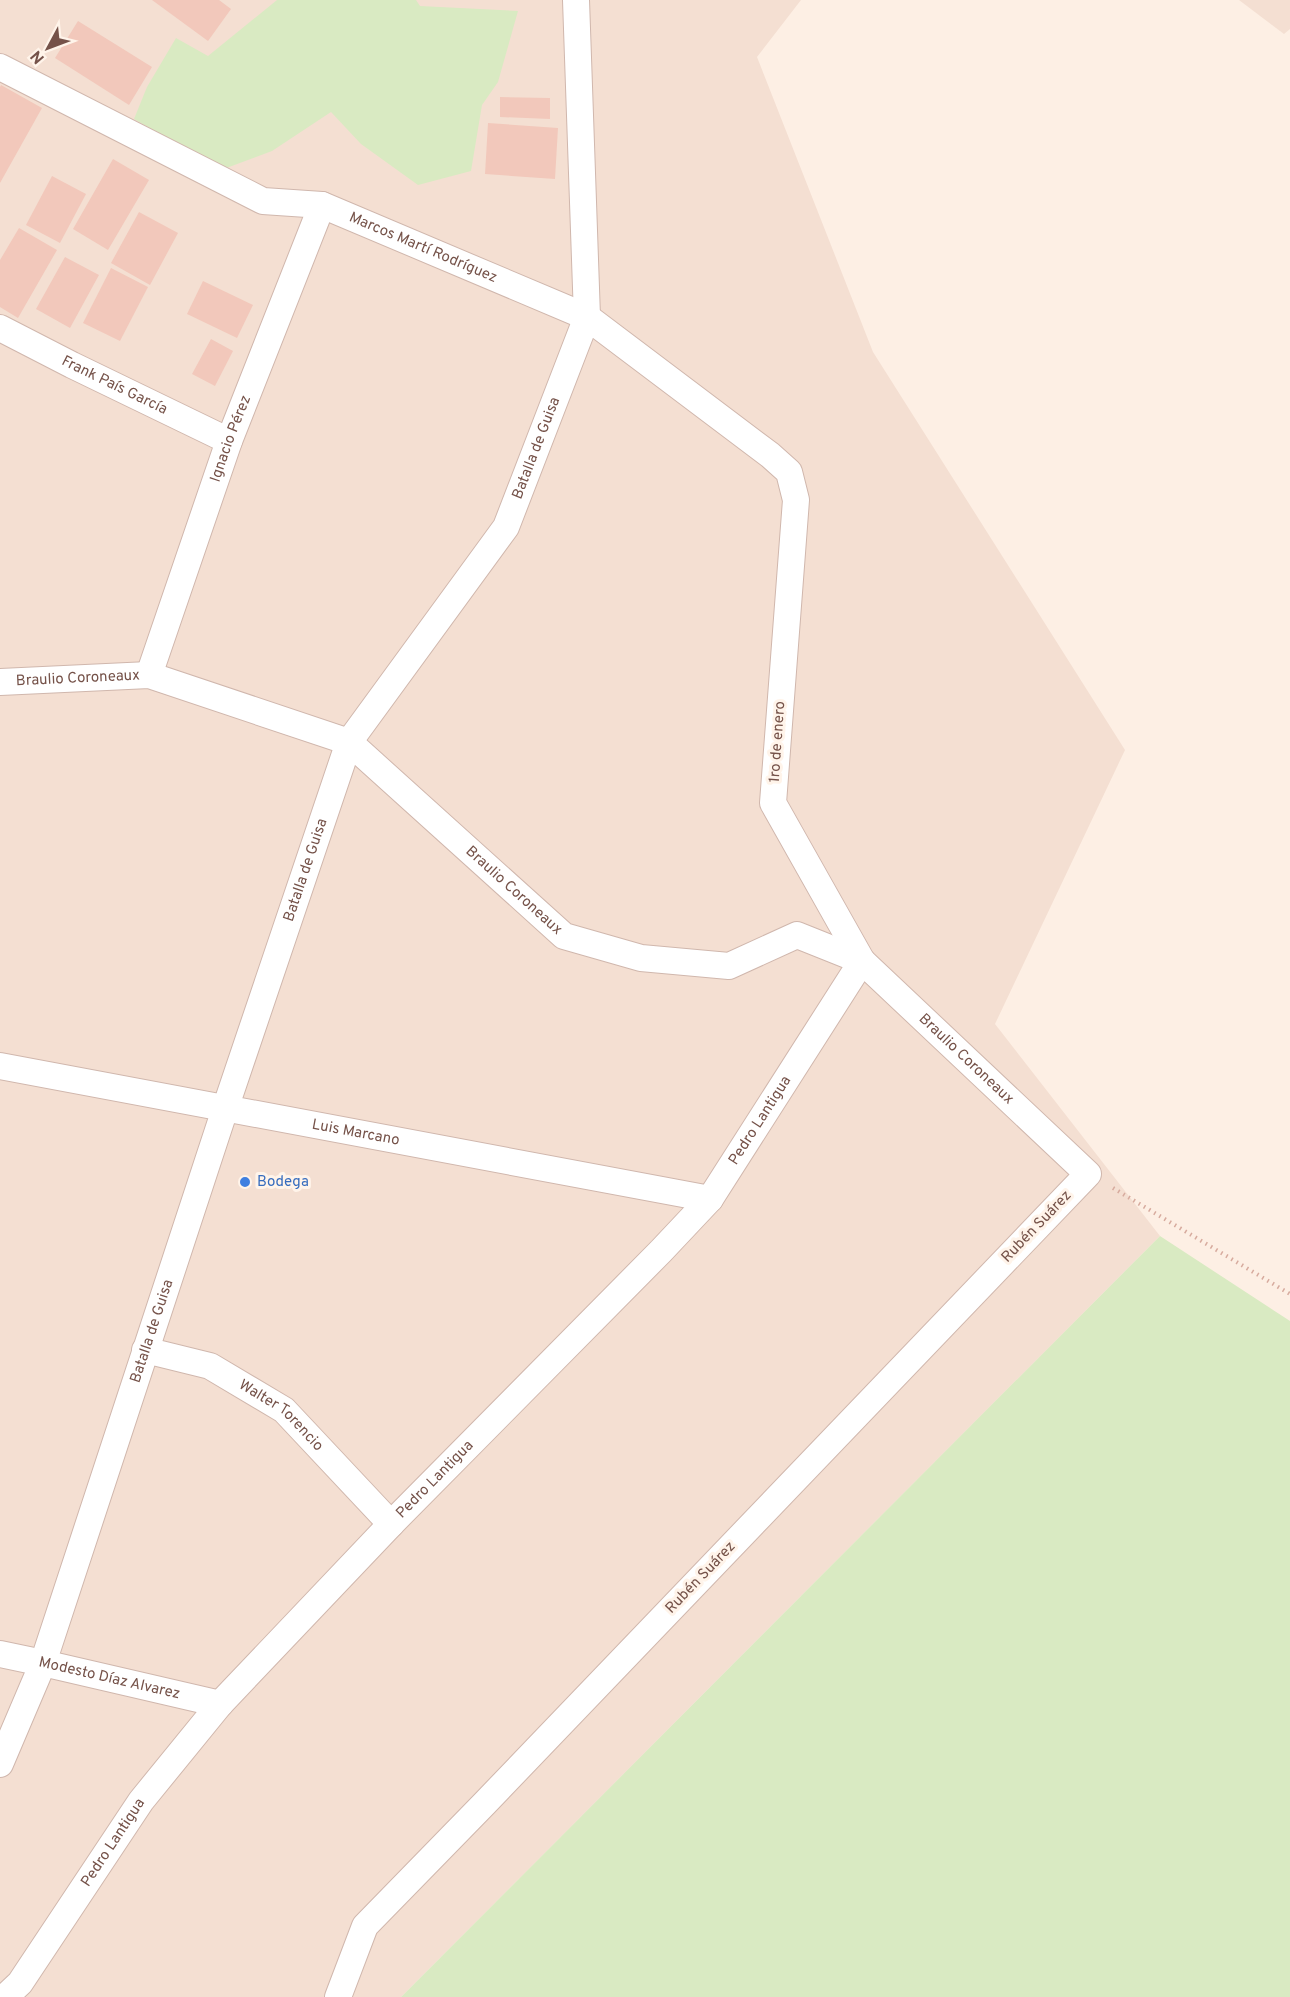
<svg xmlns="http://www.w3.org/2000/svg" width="1290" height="1997" viewBox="0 0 1290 1997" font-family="Overpass,sans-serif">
  <rect width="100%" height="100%" fill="#fdefe4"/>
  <!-- residential -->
  <g fill="#f4dfd2">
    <path d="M0 0H801L757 57 873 352 1125 750 995 1024 1160 1236 401 1997H0Z"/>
    <path d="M1239 0H1290V29L1284 34Z"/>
  </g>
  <!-- green -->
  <g fill="#d9eac2">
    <path d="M277 0H416L420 6 518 11 498 82 482 105 471 171 418 185 361 144 331 112 272 151 221 170 134 119 147 87 176 38 208 56Z"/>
    <path d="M1160 1236 1290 1321V1997H401Z"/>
  </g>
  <!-- building -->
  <g fill="#f2c8bb">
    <path d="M152 0H219L231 9 208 41Z"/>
    <path d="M78 21 152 67 129 105 55 58Z"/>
    <path d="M1 85 42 108 0 183V87Z"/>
    <path d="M500 97 550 98V119L500 117Z"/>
    <path d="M488 123 558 128 555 179 485 174Z"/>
    <path d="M113 159 149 180 108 250 73 229Z"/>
    <path d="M52 176 86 194 60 243 26 225Z"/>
    <path d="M139 212 178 233 150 285 111 263Z"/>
    <path d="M19 228 57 250 18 318 0 307V260Z"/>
    <path d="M65 257 99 275 70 328 36 309Z"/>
    <path d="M111 268 148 287 120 341 83 323Z"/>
    <path d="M203 281 253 305 237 338 187 314Z"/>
    <path d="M211 339 233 351 215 386 192 374Z"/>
  </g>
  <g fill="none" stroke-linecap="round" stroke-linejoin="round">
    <defs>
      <g id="minor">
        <path id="s1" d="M0 67 263 201 322 205 587 317 770 455 789 472 796 500 773 803 862 961"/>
        <path id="s2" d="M0 328 72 365 229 441"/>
        <path id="s3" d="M149 675 229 441 322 205"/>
        <path id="s4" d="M0 682 149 675 349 742 564 936 641 958 729 966 797 935 862 961 1088 1174 485 1803 365 1926 338 1997"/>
        <path id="s5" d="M0 1066 710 1199"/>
        <path id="s6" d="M145 1350 210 1366 284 1410 391 1524"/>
        <path id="s7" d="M0 1654 43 1663 220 1704"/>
        <path id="s8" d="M0 1764 43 1663 225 1109 349 742 506 527 587 317 576 0"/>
        <path id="s9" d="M5 1997 20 1983 141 1801 220 1704 391 1524 661 1251 710 1199 862 961"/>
      </g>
    </defs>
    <!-- minor casing -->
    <use href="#minor" stroke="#d0b7ad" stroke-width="28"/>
    <!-- path -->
    <path stroke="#d7ab9e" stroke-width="4" stroke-dasharray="1.5 4.5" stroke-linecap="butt" d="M1113 1188 1290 1294"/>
    <!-- minor -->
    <use href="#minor" stroke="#fff" stroke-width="26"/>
  </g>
  <!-- markers -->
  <circle fill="#3f7fe0" stroke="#fff4ea" stroke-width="2" cx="245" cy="1182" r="6"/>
  <g text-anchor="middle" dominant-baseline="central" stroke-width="6" stroke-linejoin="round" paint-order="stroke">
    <!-- street labels -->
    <g font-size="15" fill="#755249" stroke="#fff4ea">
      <text stroke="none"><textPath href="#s1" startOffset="464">Marcos Martí Rodríguez</textPath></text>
      <text stroke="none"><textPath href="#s2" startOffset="128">Frank País García</textPath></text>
      <text stroke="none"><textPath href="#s3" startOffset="250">Ignacio Pérez</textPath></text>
      <text stroke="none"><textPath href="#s8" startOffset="1431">Batalla de Guisa</textPath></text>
      <text stroke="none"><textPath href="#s4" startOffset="78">Braulio Coroneaux</textPath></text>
      <text transform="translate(778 742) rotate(-86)">1ro de enero</text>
      <text stroke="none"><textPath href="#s8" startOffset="945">Batalla de Guisa</textPath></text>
      <text stroke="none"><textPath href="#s4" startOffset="582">Braulio Coroneaux</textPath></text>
      <text stroke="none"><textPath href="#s4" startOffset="1106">Braulio Coroneaux</textPath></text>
      <text stroke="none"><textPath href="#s9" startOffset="1161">Pedro Lantigua</textPath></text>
      <text stroke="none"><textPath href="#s5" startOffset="362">Luis Marcano</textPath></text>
      <text transform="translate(1037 1227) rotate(-46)">Rubén Suárez</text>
      <text stroke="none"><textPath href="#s8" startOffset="459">Batalla de Guisa</textPath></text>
      <text stroke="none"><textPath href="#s6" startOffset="154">Walter Torencio</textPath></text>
      <text stroke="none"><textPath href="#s9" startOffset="675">Pedro Lantigua</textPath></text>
      <text transform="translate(701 1578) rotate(-46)">Rubén Suárez</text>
      <text stroke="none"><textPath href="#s7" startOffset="112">Modesto Díaz Alvarez</textPath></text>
      <text stroke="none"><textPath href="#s9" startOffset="189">Pedro Lantigua</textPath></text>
    </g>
    <!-- shop labels -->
    <g font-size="15" fill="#366cbe" stroke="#fff4ea" text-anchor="start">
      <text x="257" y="1182">Bodega</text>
    </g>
  </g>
  <!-- north arrow -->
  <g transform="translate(48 48) rotate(229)" stroke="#fff4ea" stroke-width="4.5" paint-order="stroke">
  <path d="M0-4.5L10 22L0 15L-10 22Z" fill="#755249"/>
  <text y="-9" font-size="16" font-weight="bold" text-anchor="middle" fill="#755249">N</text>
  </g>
</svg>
